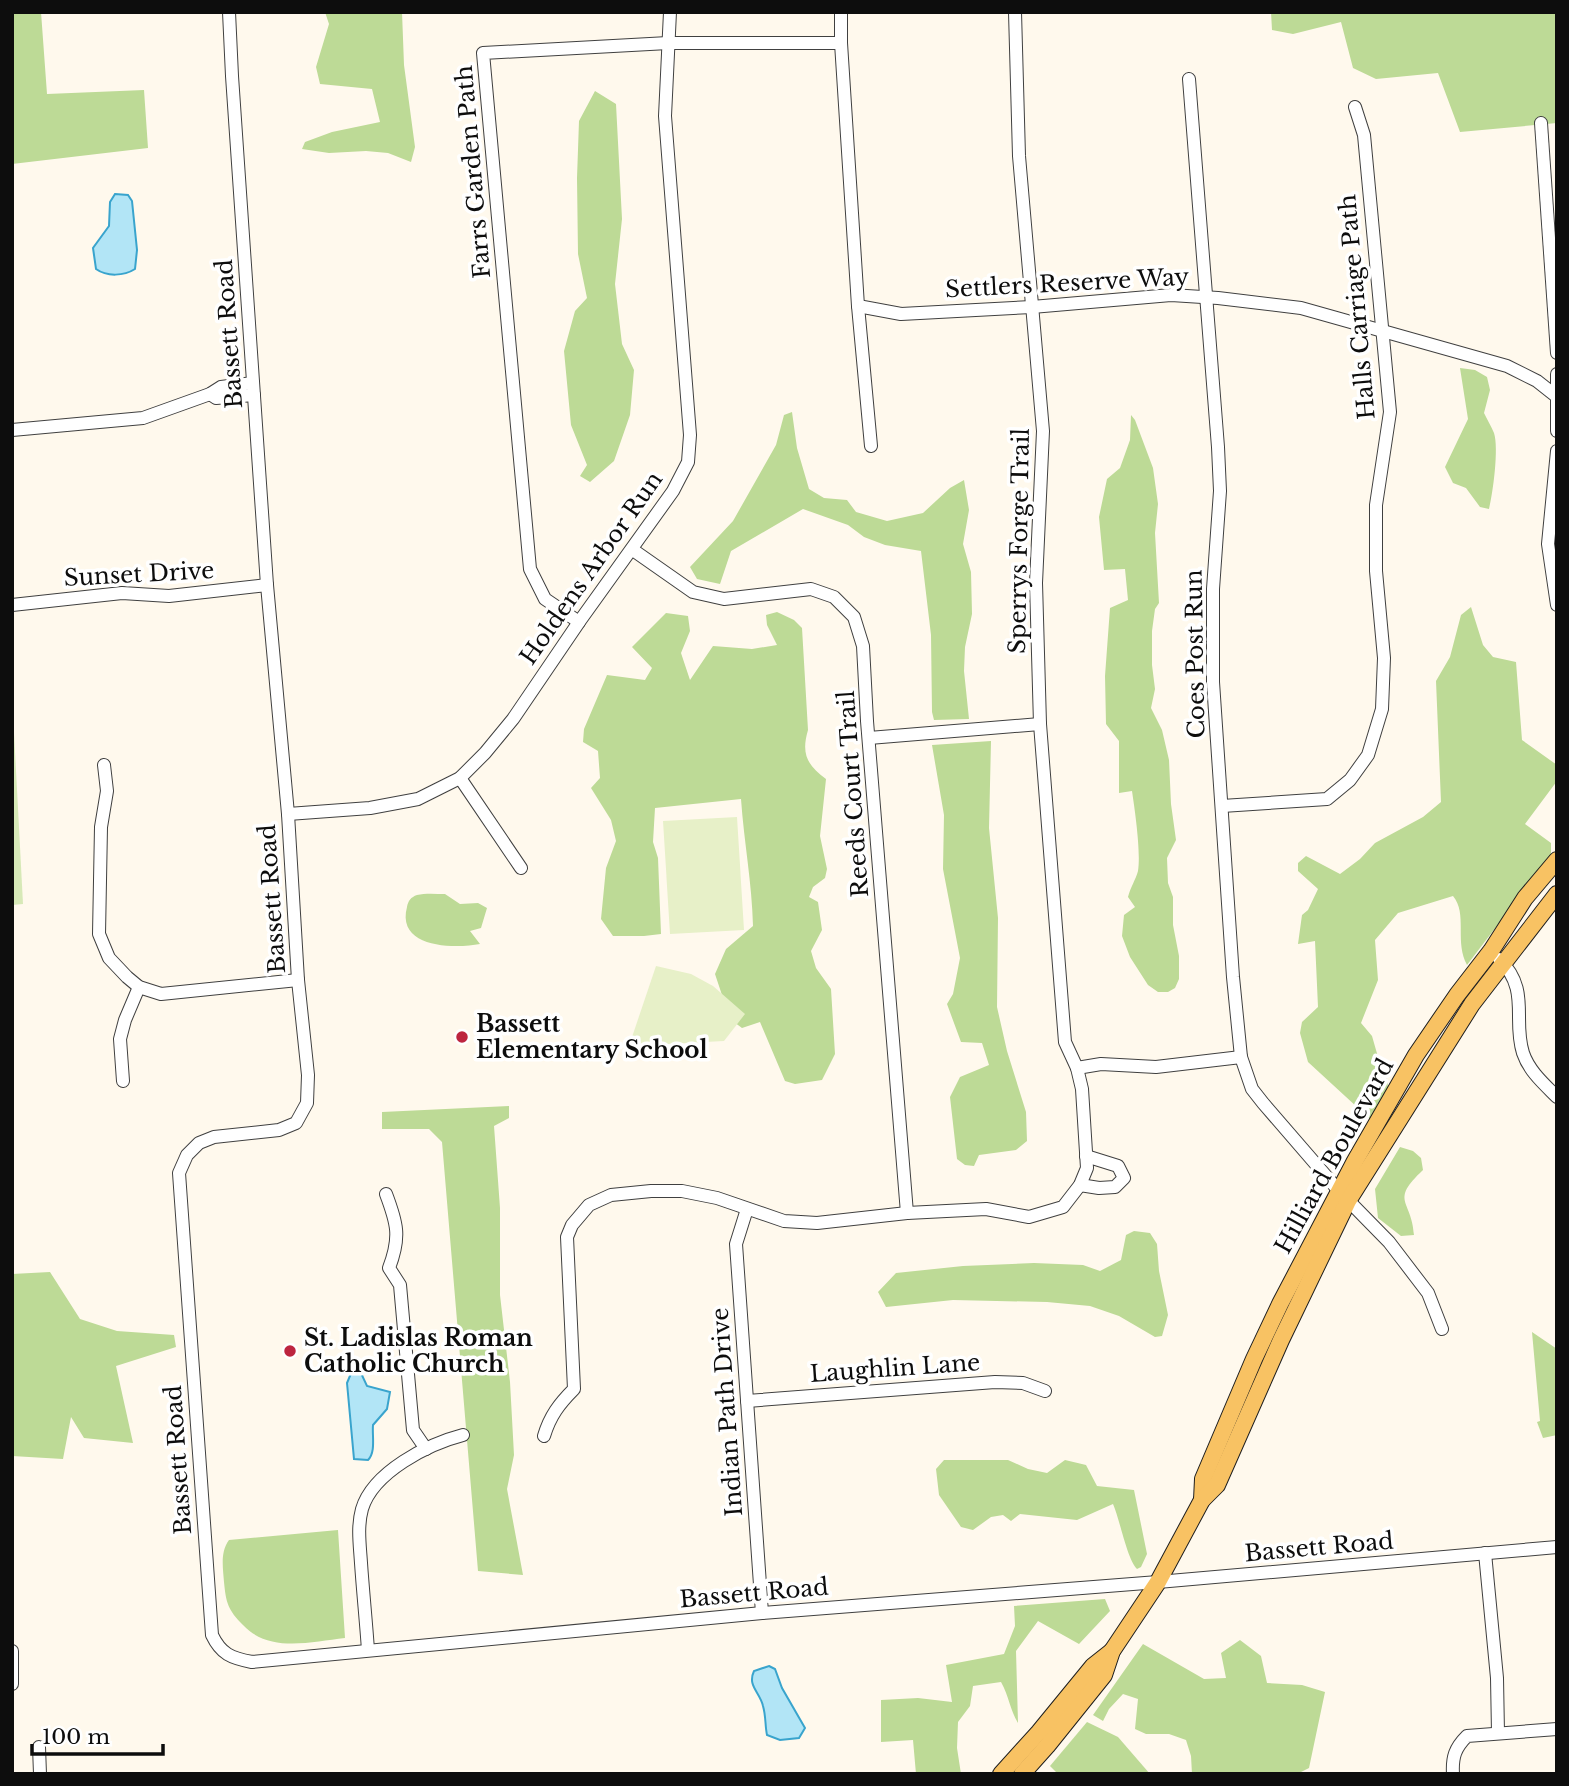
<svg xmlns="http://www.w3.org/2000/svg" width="1569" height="1786" viewBox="0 0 1569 1786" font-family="'Libre Baskerville',serif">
  <rect width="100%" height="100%" fill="#fff9ed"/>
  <!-- green -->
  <path fill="#d7e9b7" d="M12 694 23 904 12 905Z"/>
  <!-- forest -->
  <g fill="#bdda96">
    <path d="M12 12H41L47 94 144 90 148 148 12 164Z"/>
    <path d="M325 12H402L404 65 415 147 411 162 388 153 366 151 329 153 302 149 305 142 332 132 380 122 372 89 320 84 316 67 329 24Z"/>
    <path d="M1271 12H1557V123L1460 132 1438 73 1376 79 1353 68 1341 22 1293 34 1272 30Z"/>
    <path d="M595 91 616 104 622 219 615 284 622 344 634 370 630 415 614 461 590 482 580 476 587 465 571 425 564 351 575 311 587 298 578 254 577 178 579 121Z"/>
    <path d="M1460 368 1475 370 1487 377 1490 390 1484 413C1487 419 1491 426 1494 433 1499 448 1493 493 1489 509L1480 507 1466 488 1453 483 1445 467 1468 419Z"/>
    <path d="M792 412 797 448 809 489 824 498 847 500 856 512 887 521 923 513 950 488 964 480 969 510 963 544 971 572 972 614 965 647 964 671 969 719 934 720 932 712 931 635 921 551 885 545 864 537 848 525 803 509 731 551 720 584 697 579 690 567 733 521 776 445 784 415Z"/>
    <path d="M1131 415 1135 420 1153 468 1158 504 1155 533 1159 603 1155 609 1152 631V665L1155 689 1151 708 1162 730 1169 760 1171 804 1176 840 1167 858 1168 883 1173 897V925L1179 956V979L1175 988 1168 992H1158L1148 985 1130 957 1122 936 1124 915 1135 907 1128 897C1130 888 1136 879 1138 871 1141 852 1135 811 1132 791L1119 793V741L1106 724 1105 676 1110 608 1128 600 1125 569 1104 570 1099 517 1107 479 1120 468 1130 440Z"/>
    <path d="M1471 607 1483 645 1493 657 1516 662 1522 740 1557 765V781L1525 824 1551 843V855L1467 965C1454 941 1468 914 1453 896L1398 913 1375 940 1378 980 1361 1023 1372 1036 1380 1064 1387 1078 1388 1087 1370 1119 1308 1062 1300 1033 1302 1022 1318 1007 1315 941 1298 944 1302 915 1308 910 1318 889 1298 871V863L1306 856 1340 874 1360 859 1375 843 1423 817 1441 802 1436 681 1450 657 1461 615Z"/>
    <path d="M777 612 794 620 802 628 808 730C801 754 807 765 826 779L820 836 827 869 825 878 813 887 809 897 818 902 822 930 811 951 816 968 831 989 835 1054 822 1080 795 1084 785 1081 760 1022 742 1028 730 1019 715 974 726 949 753 926C752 883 744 842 741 799L655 808 653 842 658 858 661 934 644 936H613L601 919 606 868 616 841 611 820 591 788 600 778 598 751 583 742 584 729 607 675 645 680 652 668 632 647 666 613 688 616 690 631 681 653 690 680 713 646 752 649 777 645 767 625 766 615Z"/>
    <path d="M991 741 989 828 998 918 997 1007 1007 1051 1026 1112 1027 1141 1016 1150 979 1155 974 1166 965 1165 957 1159 950 1097 960 1077 989 1065 982 1043 961 1042 947 1004 953 994 960 958 943 869 944 815 932 745Z"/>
    <path d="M445 894 460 904 478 903 487 908 481 928 470 931 480 944C454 949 396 948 407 907 408 901 411 897 417 895 425 893 436 894 445 894Z"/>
    <path d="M509 1106V1118L494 1126 500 1208V1295L510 1382 514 1455 507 1489 523 1575 478 1571 442 1142 429 1129H382V1112Z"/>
    <path d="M1400 1147 1413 1151 1421 1158 1423 1170C1389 1202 1412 1199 1414 1235L1401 1236 1378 1218 1375 1189Z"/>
    <path d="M1134 1231 1150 1233 1157 1244 1159 1271 1168 1315 1162 1336 1155 1337 1119 1316 1090 1306 1047 1302 953 1300 886 1307 878 1292 896 1273 963 1266 1034 1263 1083 1265 1100 1271 1121 1260 1126 1235Z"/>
    <path d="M50 1272 80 1319 117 1331 174 1335 176 1347 116 1366 133 1443 84 1438 71 1417 63 1459 12 1456V1274Z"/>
    <path d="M1532 1332 1557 1349V1435L1543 1438 1537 1422 1540 1421Z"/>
    <path d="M944 1460H1008L1028 1469 1047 1473 1065 1460 1086 1465 1097 1486 1134 1490 1147 1554 1141 1567 1137 1569C1127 1559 1120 1520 1113 1504L1077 1520 1020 1514 1011 1521 1003 1515 991 1517 973 1530 961 1527 939 1495 936 1469Z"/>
    <path d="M338 1530 345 1638C310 1642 269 1653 243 1625 228 1610 226 1603 224 1582 223 1568 220 1552 229 1540Z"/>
    <path d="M1105 1599 1110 1611 1079 1644 1038 1621 1016 1651 1018 1723C1010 1710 1009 1696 1001 1682L973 1686 970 1706 958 1722 957 1748 961 1774H916L913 1740 881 1742V1700L918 1698 952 1702 946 1665 1004 1654 1015 1626 1014 1606Z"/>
    <path d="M1240 1640 1261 1656 1267 1683 1302 1685 1325 1692 1309 1768 1297 1774H1192L1191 1756 1186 1740 1169 1734H1146L1135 1729 1138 1699 1123 1694 1109 1709 1103 1721 1093 1715 1143 1644 1204 1679 1226 1678 1221 1653Z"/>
    <path d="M1087 1722 1118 1737 1150 1774H1058L1050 1766Z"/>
  </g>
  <!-- pitch -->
  <g fill="#e7f0c8">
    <path d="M737 817 744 930 670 934 663 821Z"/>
    <path d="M656 966 691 974 713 986 745 1014 724 1041 629 1046Z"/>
  </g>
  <!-- water -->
  <g fill="#b2e5f6" stroke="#39a4cd" stroke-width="2">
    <path d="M115 194 128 195 132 201 137 250 135 269C124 276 107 277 96 269L93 248 109 226 110 202Z"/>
    <path d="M352 1371H360L367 1386 390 1392 387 1409 373 1425C372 1436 376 1452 368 1460L354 1459 347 1383Z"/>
    <path d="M769 1666 775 1669 782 1688 805 1728 799 1738 780 1740 767 1735C765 1726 766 1716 763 1706 760 1692 747 1686 754 1671Z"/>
  </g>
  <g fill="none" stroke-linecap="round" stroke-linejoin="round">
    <defs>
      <g id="minor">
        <path d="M229 12 232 76 267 585 288 814 298 980 308 1075 307 1103 296 1123 279 1130 214 1137 199 1143 187 1155 179 1173 212 1635C221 1654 231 1658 252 1662L762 1613 1158 1582 1557 1547"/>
        <path d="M841 12V43L858 306 871 446"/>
        <path d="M1189 79 1218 447 1220 491 1213 589V682L1233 977 1241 1057 1252 1089 1263 1103 1339 1191 1389 1242 1428 1293 1442 1329"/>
        <path d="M1541 123 1557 353"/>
        <path d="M858 306 901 314 1032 307 1171 295 1218 298 1301 308 1507 366 1537 381 1556 396"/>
        <path d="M1557 374V431"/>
        <path d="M210 394 216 398 254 395"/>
        <path d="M12 430 143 418 210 394 221 387 253 383"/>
        <path d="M1557 451 1548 544 1557 605"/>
        <path d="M633 550 693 592 724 599 811 589 834 597 854 617 863 646 867 721 907 1213"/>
        <path d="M12 605 122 593 169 596 267 585"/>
        <path d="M579 622 545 599 530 569 483 53 668 43H841"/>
        <path d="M869 738 1040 724"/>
        <path d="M104 765 107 791 101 827 99 934 109 958 127 977 139 987 161 994 298 980"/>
        <path d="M460 778 521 868"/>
        <path d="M1222 806 1327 799 1350 780 1368 755 1382 709 1384 658 1376 571V505L1390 412 1364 135 1355 107"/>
        <path d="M288 814 370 808 418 799 460 778 485 753 513 719 579 622 673 491 688 462 690 435 665 116 670 12"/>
        <path d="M1499 959C1531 990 1512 1019 1523 1053 1529 1071 1544 1084 1557 1097"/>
        <path d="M1077 1068 1101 1064 1156 1067 1241 1057"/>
        <path d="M123 1081 120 1039 125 1020 139 987"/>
        <path d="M1080 1185 1099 1188 1115 1187 1124 1178 1118 1166 1086 1156"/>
        <path d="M386 1194C397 1223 401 1237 389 1268L400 1285 413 1430 426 1449"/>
        <path d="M747 1209 736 1244 762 1613"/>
        <path d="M747 1401 995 1382 1023 1383 1045 1391"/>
        <path d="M544 1436C550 1416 559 1404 574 1389L567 1237 572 1225 589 1205 611 1195 651 1191H682L717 1198 784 1221 817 1223 907 1213 986 1209 1029 1217 1063 1207 1080 1185 1087 1168 1082 1089 1077 1068 1065 1042 1040 724 1036 583 1043 431 1019 156 1015 12"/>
        <path d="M1485 1553 1497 1678 1498 1733"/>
        <path d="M368 1650C366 1621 363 1592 361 1563 360 1546 357 1527 362 1509 373 1472 428 1444 463 1435"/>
        <path d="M12 1651V1684"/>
        <path d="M39 1747 40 1774"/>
        <path d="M1453 1774C1452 1757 1455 1748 1467 1736L1557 1729"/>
      </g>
      <g id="major">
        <path d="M1202 1500 1203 1479 1254 1359 1280 1304 1355 1161 1416 1055 1457 995 1491 951 1525 898 1557 860"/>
        <path d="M1001 1774 1039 1732 1093 1666 1112 1651"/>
        <path d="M1022 1774 1047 1746 1104 1675 1112 1651 1158 1582 1202 1500 1217 1485 1281 1340 1348 1201 1472 1004 1557 894"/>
      </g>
    </defs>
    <!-- minor casing -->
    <use href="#minor" stroke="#404040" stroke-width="14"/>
    <!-- major casing -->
    <use href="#major" stroke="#1e1e1e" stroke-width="18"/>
    <!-- minor -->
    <use href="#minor" stroke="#fff" stroke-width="12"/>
    <!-- major -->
    <use href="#major" stroke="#f8c263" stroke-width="16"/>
  </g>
  <!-- markers -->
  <g fill="#bd253f" stroke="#fff" stroke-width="2.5">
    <circle cx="462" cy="1037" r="7"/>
    <circle cx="290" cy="1351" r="7"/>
  </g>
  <g text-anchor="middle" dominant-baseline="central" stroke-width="7" stroke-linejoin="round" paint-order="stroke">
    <!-- street labels -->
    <g font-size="23" fill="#0d0d0d" stroke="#fff">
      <text transform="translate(473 172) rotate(-95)">Farrs Garden Path</text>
      <text transform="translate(1067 283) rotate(-3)">Settlers Reserve Way</text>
      <text transform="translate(1357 307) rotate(-95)">Halls Carriage Path</text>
      <text transform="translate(229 334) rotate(-94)">Bassett Road</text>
      <text transform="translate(1019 541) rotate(-89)">Sperrys Forge Trail</text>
      <text transform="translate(591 568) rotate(-55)">Holdens Arbor Run</text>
      <text transform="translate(139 574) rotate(-3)">Sunset Drive</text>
      <text transform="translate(1195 654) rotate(-91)">Coes Post Run</text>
      <text transform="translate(853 794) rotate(-94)">Reeds Court Trail</text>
      <text transform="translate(272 899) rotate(-94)">Bassett Road</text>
      <text transform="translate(1334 1156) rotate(-61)">Hilliard Boulevard</text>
      <text transform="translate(895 1368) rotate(-4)">Laughlin Lane</text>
      <text transform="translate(727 1412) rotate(-94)">Indian Path Drive</text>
      <text transform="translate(178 1460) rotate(-94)">Bassett Road</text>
      <text transform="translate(1319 1547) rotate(-5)">Bassett Road</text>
      <text transform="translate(754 1593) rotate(-5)">Bassett Road</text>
    </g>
    <!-- poi labels -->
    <g font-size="23" font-weight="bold" fill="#0d0d0d" stroke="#fff" text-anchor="start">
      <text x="476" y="1024">Bassett<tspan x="476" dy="26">Elementary School</tspan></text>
      <text x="304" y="1338">St. Ladislas Roman<tspan x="304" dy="26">Catholic Church</tspan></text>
    </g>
  </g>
  <!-- border -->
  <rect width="1569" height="1786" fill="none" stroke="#0d0d0d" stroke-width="28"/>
  <!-- scale -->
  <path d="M32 1744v10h131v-10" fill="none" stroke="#0d0d0d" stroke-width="3.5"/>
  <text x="42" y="1744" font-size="21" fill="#0d0d0d" stroke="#ffffff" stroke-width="5" paint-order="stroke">100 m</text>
</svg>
